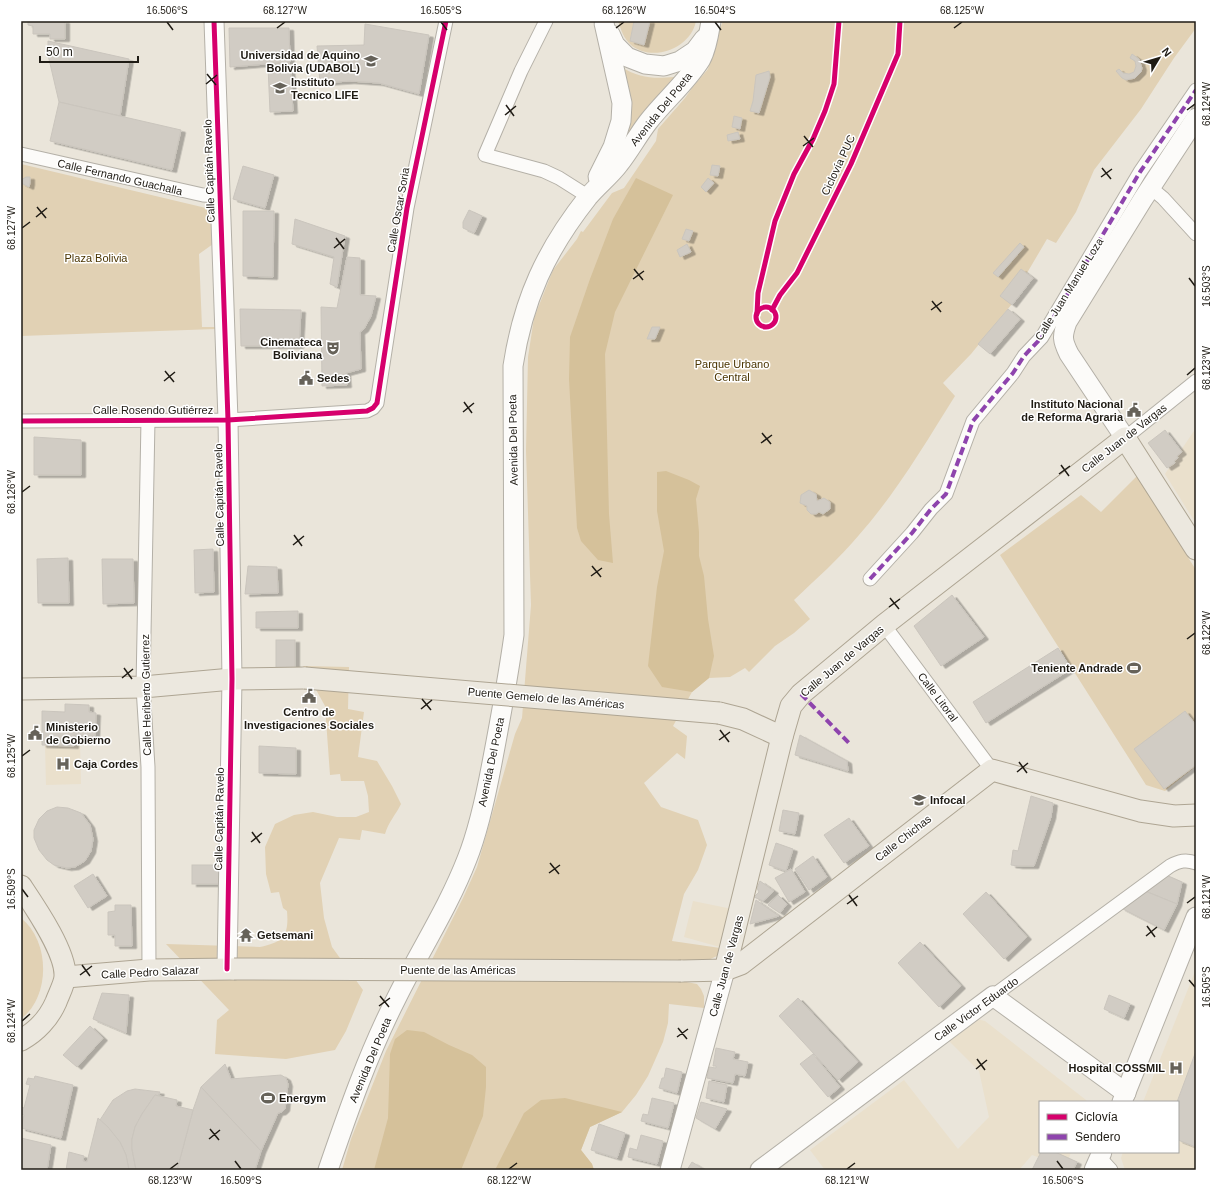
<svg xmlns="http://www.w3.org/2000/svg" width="1217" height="1191" viewBox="0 0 1217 1191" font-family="Arial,sans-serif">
  <defs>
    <filter id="shadow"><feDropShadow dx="4.5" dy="2.5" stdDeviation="0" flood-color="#0004"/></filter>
  </defs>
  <rect width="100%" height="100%" fill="#eae5da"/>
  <!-- built -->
  <g fill="#eae0cc">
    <path d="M1196 428V519L1195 522 1165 474Z"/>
    <path d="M45 744H80L81 784 46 785Z"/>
    <path d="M693 901 737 910 727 949 684 937Z"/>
    <path d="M1196 969V1170H1125L1121 1158 1123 1152H1178V1102H1143Z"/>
    <path d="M977 1019 985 1021 1086 1100 1087 1102H1040V1152H1071L1066 1167 1032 1155 1019 1170H825L810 1150 904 1080 958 1149 989 1117 979 1071 949 1041Z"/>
  </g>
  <!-- green -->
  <g fill="#e1d1b4">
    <path d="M618 21H696C691 48 653 63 631 45 624 39 621 30 618 21Z"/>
    <path d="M723 21H1196V28L1174 58 1141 109 1094 170 1076 212 1056 243 1047 239 1027 273 1033 278 971 354 943 383 955 396C925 444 896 493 859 535 839 559 816 579 794 600L810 619 794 633 775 646 749 672 745 668 730 677 709 678 692 692 673 726 687 736 685 759 677 753 644 783 661 807 698 820 707 845 698 870 684 894 672 941 727 949 717 956 706 961 682 960 650 961 681 981 697 984 701 989 704 996V1008L669 1004 668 1023 663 1042 648 1076 636 1095 622 1112 590 1127 581 1150 592 1164 594 1170H342L351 1139 386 1051 463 898 477 867 515 734 522 718 531 605 526 451 528 357 534 318 553 270 577 239 581 231 583 232 612 193 624 188 656 141 658 129 685 98 692 88 708 69 714 43Z"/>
    <path d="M621 67C640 78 653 79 674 77L675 78 627 136Z"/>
    <path d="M21 164 206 208 212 215 213 244 199 254 202 327H215V329L21 336Z"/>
    <path d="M1137 476 1196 570V766L1165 791 1146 785 1000 555 1081 495 1101 512Z"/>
    <path d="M303 666 349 667 348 709 364 712 358 757 377 761 392 786 401 804C395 816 389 821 385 834L362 830 360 840 339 838 320 883 324 918 332 947 363 990 346 1031 335 1050 286 1059 215 1054 217 1020 229 1010 166 944 260 947C284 942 289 935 287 911L283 908 279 892 271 893 266 874 265 847 275 824 294 815 313 812 337 817H356L369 812 368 796 364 781H341L340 774 330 775 325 706Z"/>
    <path d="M21 918C50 941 51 996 21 1019Z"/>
  </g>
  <!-- forest -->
  <g fill="#d5c19a">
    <path d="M636 178 673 195 615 312 605 354 609 514 613 563 598 560 581 541 577 528 569 379 570 337 590 279 613 219Z"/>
    <path d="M666 471 689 480 700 486 696 499 699 532V556L704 576 708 619 714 656 709 678 692 692 662 687 648 666 657 587 664 551 657 511V472Z"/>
    <path d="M407 1030 424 1032 449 1045 472 1055 486 1067V1087L483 1116 461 1170H374L388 1118 390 1054 395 1039Z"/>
    <path d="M565 1098 622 1112 590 1127 581 1150 592 1164 594 1170H495L524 1113 541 1100Z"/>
  </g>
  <!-- building -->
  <g fill="#d1ccc4" stroke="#cac5bd" filter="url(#shadow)">
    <path d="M28 21H65V39H50V34H33V26L28 25Z"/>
    <path d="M634 21H650L644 45 630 41Z"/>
    <path d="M365 24 429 35 419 94 379 83 350 81 320 83 317 46 364 45Z"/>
    <path d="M229 28H289L290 62 230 67Z"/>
    <path d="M48 41 129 59 120 116 59 102 48 55Z"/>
    <path d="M1132 54 1139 59 1142 68 1141 72 1135 78 1126 80 1122 78 1116 71 1119 69 1123 73 1129 74 1134 72 1136 66 1135 61 1130 58Z"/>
    <path d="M290 64 293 111 270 112 268 66Z"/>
    <path d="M769 71 770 77 759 113 750 111 753 101 756 75Z"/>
    <path d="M59 102 181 130 172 170 50 141Z"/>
    <path d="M734 116 742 118 740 129 732 127Z"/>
    <path d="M738 132 740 139 728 141 727 135Z"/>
    <path d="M712 165 720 166 718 176 710 175Z"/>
    <path d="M243 166 274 175 265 208 233 199Z"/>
    <path d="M26 177H30V183L29 187 21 183V180Z"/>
    <path d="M708 178 714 183 706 192 701 187Z"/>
    <path d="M469 210 482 216 474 233 463 228V222Z"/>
    <path d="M243 211H274L273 277 243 276Z"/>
    <path d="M295 219 345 236 337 287 330 284 334 257 292 244Z"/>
    <path d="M686 229 693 231 689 241 682 239Z"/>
    <path d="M1020 243 1024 247 998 277 993 273Z"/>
    <path d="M687 244 691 252 680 257 677 250Z"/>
    <path d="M347 257 360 258V295L376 296 371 316 364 329 360 332 361 369 346 373 347 385 322 386 321 307 337 308Z"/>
    <path d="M1021 269 1033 278 1012 305 1000 296Z"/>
    <path d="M240 309 301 310 299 346H241Z"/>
    <path d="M1008 309 1020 319 990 354 978 344Z"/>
    <path d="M652 327H660L655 339H647Z"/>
    <path d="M1165 430 1182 452 1177 456 1178 458 1174 461 1175 463 1167 468 1148 443Z"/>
    <path d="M34 437 81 440V475H34Z"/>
    <path d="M809 490 816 494 817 501 824 498 830 502V509L823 514 819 512 816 514H811L807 510V506L800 503 801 495Z"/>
    <path d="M213 549 214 592 195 593 194 550Z"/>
    <path d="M68 558 69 603H38L37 559Z"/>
    <path d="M102 559H133L134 603 103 604Z"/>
    <path d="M248 566 277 567 278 593 245 594Z"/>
    <path d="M952 595 984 637 941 666 914 626Z"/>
    <path d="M298 611V628H256V612Z"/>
    <rect x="276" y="640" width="19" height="30"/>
    <path d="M1058 648 1071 669 986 723 973 702Z"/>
    <path d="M65 704 89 705V712L96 713 95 736 74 735V746L42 745V711L65 712Z"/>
    <path d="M1185 711 1196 725V765L1164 789 1134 749Z"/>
    <path d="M800 735 847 761 848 771 795 755Z"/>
    <path d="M259 746 296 748V774L259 773Z"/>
    <path d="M1031 796 1053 803 1051 817 1034 866H1018L1011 865 1013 850 1018 851Z"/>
    <path d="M57 807 68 808 81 813 90 825 93 839 91 851 85 861 75 867 67 868 54 865 47 860 39 850 34 838V830L39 819 47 811Z"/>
    <path d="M783 810 799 813 795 834 779 831Z"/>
    <path d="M849 818 869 846 844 863 824 835Z"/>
    <path d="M776 843 793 849 786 871 769 865Z"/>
    <path d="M813 856 827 877 809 890 795 869Z"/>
    <rect x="192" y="865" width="27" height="19"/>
    <path d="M791 869 805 892 789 902 775 878Z"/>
    <path d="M93 874 107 896 88 908 74 886Z"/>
    <path d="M1166 875 1182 882 1177 904 1145 891Z"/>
    <path d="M760 881 774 891 763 901 754 897 759 892 757 888Z"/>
    <path d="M1145 891 1177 904 1164 930 1121 908Z"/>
    <path d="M986 892 1027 937 1004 959 963 914Z"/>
    <path d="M778 895 787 904 780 913 768 905Z"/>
    <path d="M756 900 779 916 750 924Z"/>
    <path d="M115 905H131L132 946H115V935H108V912L115 911Z"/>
    <path d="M920 942 961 986 939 1007 898 963Z"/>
    <path d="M102 993 129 995 126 1033 93 1019Z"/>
    <path d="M1109 995 1130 1004 1124 1018 1104 1009Z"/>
    <path d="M798 998 858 1062 838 1080 779 1016Z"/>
    <path d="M90 1026 103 1038 77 1067 63 1055Z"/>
    <path d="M716 1048 735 1052 733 1059 748 1062 745 1076 735 1074 733 1083 707 1078 709 1067 716 1068V1066H713Z"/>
    <path d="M1196 1051V1147L1178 1140V1102H1177Z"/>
    <path d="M813 1054 840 1087 828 1097 800 1064Z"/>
    <path d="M225 1064 231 1079 281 1075 286 1078 288 1084 285 1109 282 1112 278 1113 261 1151 201 1087Z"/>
    <path d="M666 1068 682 1072 677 1093 659 1088 662 1078H664Z"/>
    <path d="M35 1076 73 1085 61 1138 21 1128 24 1115 21 1114V1107L24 1108 30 1085 26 1084 28 1078 34 1079Z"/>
    <path d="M709 1081 727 1085 724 1102 706 1098Z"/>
    <path d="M201 1087 261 1151 255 1170H177L193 1110Z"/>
    <path d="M135 1089 160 1092 158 1096 155 1095 142 1114 135 1127 132 1139V1149L136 1170H129L126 1155 120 1142 100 1120 109 1106 113 1100 127 1091Z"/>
    <path d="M155 1095 177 1100 176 1106 193 1110 177 1170H136L132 1149V1139L135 1127 142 1114Z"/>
    <path d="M652 1098 674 1103 668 1128 641 1121 643 1114 648 1115Z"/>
    <path d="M701 1102 727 1109 715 1129 696 1118Z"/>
    <path d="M98 1118 108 1127 120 1142 126 1155 129 1170H66L69 1152 84 1156 83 1161 87 1162Z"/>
    <path d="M599 1124 625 1133 617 1158 591 1150Z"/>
    <path d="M641 1135 663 1141 657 1164 628 1157 630 1148 637 1150Z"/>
    <path d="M21 1138 51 1145 47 1170H21Z"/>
    <path d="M1041 1152H1055L1077 1162 1073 1170H1032Z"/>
    <path d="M692 1162 705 1170H687Z"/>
  </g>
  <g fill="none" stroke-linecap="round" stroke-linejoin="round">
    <defs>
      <g id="street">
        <path d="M546 21 521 71 485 155 544 171 559 178 589 197"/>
        <path d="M21 154 203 195 219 196"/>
        <path d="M1151 188 1163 198 1196 234"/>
        <path d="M148 420 143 687 148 767 149 970"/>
        <path d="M21 421 228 420 367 411 373 408 377 403 407 208 446 21"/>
        <path d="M1125 438 1196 381"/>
        <path d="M870 579 912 533 931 509 946 494 973 421 1013 373 1024 356 1042 337 1140 172 1196 90"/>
        <path d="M884 625 992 770"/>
        <path d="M993 996 1170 866C1179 861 1186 859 1196 863"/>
        <path d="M1100 1158 1111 1170"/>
      </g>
      <g id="secondary">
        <path d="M214 21 228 420 232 679 227 969"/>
        <path d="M610 34 615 45 627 57 645 64 664 66 680 61 695 51 704 39"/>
        <path d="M598 177 613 147 621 121 622 103 604 23"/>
        <path d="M1125 438 1069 354C1062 340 1062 336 1067 322L1143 199 1196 118"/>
        <path d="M1122 1102 1196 917"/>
        <path d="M328 1170C348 1112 368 1054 396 999 419 952 448 908 467 859 479 829 486 795 492 763 500 721 508 678 514 635L513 366C523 300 546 250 588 197 598 185 610 176 619 164 630 150 638 135 648 122 665 100 687 82 701 59 707 48 709 33 711 21"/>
        <path d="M670 1170 725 970"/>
        <path d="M760 1170 993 996 1126 1093"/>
        <path d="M1094 1170 1102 1152"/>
      </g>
      <g id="primary">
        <path d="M21 689 143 687 232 679 305 678"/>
        <path d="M719 713 743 719 782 737"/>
        <path d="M21 886C35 907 66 952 65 976 65 983 58 996 56 1002 49 1018 36 1032 21 1040"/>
        <path d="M725 970 782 737 791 706 801 694 884 625 1125 438 1196 549"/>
        <path d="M681 971 725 970 741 964 992 770 1140 811 1174 816 1196 815"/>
        <path d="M66 977 149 970 234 969"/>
      </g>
    </defs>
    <!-- street casing -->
    <use href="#street" stroke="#b4b0a7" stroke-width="15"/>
    <!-- secondary casing -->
    <use href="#secondary" stroke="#b4b0a7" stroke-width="21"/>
    <!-- primary casing -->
    <use href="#primary" stroke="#aea593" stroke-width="23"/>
    <!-- street -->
    <use href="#street" stroke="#fcfbf9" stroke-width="13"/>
    <!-- secondary -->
    <use href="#secondary" stroke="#fcfbf9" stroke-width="19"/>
    <!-- primary -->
    <use href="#primary" stroke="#ece8df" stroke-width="21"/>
    <defs>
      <g id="primary-bridge">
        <path d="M305 678 719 713"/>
        <path d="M234 969 681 971"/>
      </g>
    </defs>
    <!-- primary-bridge casing -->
    <use href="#primary-bridge" stroke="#aea593" stroke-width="23" stroke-linecap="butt"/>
    <!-- primary-bridge -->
    <use href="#primary-bridge" stroke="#ece8df" stroke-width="21"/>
    <!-- quiet -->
    <g stroke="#8e44ad" stroke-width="4" stroke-dasharray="8 4" stroke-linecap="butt">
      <path d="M870 579 912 533 931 509 946 494 973 421 1013 373 1024 356 1042 337 1140 172 1196 90"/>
      <path d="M801 694 850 744"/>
    </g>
    <defs>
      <g id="cycleway">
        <path d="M214 21 228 420 232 679 227 969"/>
        <circle cx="766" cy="317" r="10"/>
        <path d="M772 310 780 295 797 273 851 164 898 54 900 21"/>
        <path d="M757 314 758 293 775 221 794 174 813 139 825 111 834 84 839 21"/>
        <path d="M21 421 228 420 367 411 373 408 377 403 407 208 446 21"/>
      </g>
    </defs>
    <!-- cycleway casing -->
    <use href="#cycleway" stroke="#fff" stroke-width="8"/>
    <!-- cycleway -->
    <use href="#cycleway" stroke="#d6006c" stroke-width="5"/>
  </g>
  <!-- ticks -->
  <path fill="none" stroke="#1f1b14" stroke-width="1.5" d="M167 22 173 30M441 22 447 30M715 22 721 30M277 28 285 22M616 28 624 22M954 28 962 22M207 74 216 85M206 84 217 75M506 105 514 116M1187 110 1195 104M505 115 516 106M804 136 813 147M803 146 814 138M1102 168 1111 179M1101 177 1112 169M37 207 46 218M36 217 47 208M22 228 30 222M336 238 344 249M334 248 345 239M634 269 643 280M1189 278 1195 286M633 279 644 271M932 301 941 312M931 310 942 302M165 371 174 382M1187 375 1195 368M164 381 175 372M464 402 472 413M463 412 474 403M762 433 771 444M761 443 772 435M1061 465 1069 476M1059 474 1070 466M22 492 30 486M294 535 302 546M293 545 304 536M592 566 601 577M591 576 602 568M890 598 899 609M889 607 900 599M1187 639 1195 633M124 668 132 679M122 678 133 669M422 699 431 710M421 709 432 700M720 730 729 742M719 740 730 732M22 756 30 750M1019 762 1027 773M1017 772 1028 763M252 832 260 843M251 842 262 833M550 863 559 874M549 873 560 865M22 889 28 897M849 895 857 906M1187 903 1195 897M847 904 858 896M1147 926 1155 937M1146 936 1157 927M82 965 90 976M80 975 92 966M1189 980 1195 987M380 996 389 1007M379 1006 390 998M22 1021 30 1014M678 1028 687 1039M677 1037 688 1029M977 1059 985 1070M976 1069 987 1060M210 1129 219 1140M209 1139 220 1130M235 1161 241 1169M1057 1161 1063 1169M170 1169 178 1163M509 1169 517 1163M847 1169 855 1163"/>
  <!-- icons -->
  <defs>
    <symbol id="university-bare" viewBox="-9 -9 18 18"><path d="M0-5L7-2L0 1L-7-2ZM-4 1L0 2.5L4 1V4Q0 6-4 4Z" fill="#666259" stroke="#fff" stroke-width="2.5" paint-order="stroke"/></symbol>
    <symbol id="theatre-bare" viewBox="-9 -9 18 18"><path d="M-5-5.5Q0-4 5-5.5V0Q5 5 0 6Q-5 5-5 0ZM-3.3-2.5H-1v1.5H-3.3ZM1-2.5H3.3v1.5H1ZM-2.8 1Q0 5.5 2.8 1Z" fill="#666259" stroke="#fff" stroke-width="2.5" paint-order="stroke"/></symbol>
    <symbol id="civic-bare" viewBox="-9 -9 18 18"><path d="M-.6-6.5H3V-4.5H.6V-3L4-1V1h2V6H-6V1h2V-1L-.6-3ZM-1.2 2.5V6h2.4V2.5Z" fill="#666259" stroke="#fff" stroke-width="2.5" paint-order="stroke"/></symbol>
    <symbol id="stadium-bare" viewBox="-9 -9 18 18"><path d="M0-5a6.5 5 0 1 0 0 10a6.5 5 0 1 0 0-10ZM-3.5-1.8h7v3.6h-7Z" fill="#666259" stroke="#fff" stroke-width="2.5" paint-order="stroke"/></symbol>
    <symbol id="hospital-bare" viewBox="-9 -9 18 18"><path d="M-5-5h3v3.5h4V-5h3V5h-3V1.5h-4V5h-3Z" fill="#666259" stroke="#fff" stroke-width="2.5" paint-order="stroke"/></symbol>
    <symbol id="temple-bare" viewBox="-9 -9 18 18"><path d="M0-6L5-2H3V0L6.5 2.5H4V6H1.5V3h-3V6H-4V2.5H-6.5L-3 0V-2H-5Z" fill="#666259" stroke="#fff" stroke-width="2.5" paint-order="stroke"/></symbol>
  </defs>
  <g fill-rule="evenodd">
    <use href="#university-bare" x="361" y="51" width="20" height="20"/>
    <use href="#university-bare" x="270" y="78" width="20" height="20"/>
    <use href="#theatre-bare" x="323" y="338" width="20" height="20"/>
    <use href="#civic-bare" x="296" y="368" width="20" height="20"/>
    <use href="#civic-bare" x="1124" y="400" width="20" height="20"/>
    <use href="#stadium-bare" x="1124" y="658" width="20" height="20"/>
    <use href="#civic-bare" x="299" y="686" width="20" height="20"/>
    <use href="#civic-bare" x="25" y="723" width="20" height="20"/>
    <use href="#hospital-bare" x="53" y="754" width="20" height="20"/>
    <use href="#university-bare" x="909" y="790" width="20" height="20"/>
    <use href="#temple-bare" x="236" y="925" width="20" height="20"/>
    <use href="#hospital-bare" x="1166" y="1058" width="20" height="20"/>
    <use href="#stadium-bare" x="258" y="1088" width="20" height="20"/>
  </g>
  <g text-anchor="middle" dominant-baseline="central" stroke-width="3" stroke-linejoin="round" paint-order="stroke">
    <!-- poi labels -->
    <g font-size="11" font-weight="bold" fill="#1f1b14" stroke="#fff" text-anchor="start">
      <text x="360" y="55" text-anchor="end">Universidad de Aquino<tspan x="360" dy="13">Bolivia (UDABOL)</tspan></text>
      <text x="291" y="82">Instituto<tspan x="291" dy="13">Tecnico LIFE</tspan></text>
      <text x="322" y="342" text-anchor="end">Cinemateca<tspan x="322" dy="13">Boliviana</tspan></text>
      <text x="317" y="378">Sedes</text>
      <text x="1123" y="404" text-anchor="end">Instituto Nacional<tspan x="1123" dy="13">de Reforma Agraria</tspan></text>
      <text x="1123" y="668" text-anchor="end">Teniente Andrade</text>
      <text x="309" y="712" text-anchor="middle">Centro de<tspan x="309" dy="13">Investigaciones Sociales</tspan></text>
      <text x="46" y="727">Ministerio<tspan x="46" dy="13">de Gobierno</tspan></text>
      <text x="74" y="764">Caja Cordes</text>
      <text x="930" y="800">Infocal</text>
      <text x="257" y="935">Getsemani</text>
      <text x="1165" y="1068" text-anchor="end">Hospital COSSMIL</text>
      <text x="279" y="1098">Energym</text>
    </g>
    <!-- street labels -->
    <g font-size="11" fill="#1f1b14" stroke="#fff">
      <text transform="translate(661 109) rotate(-51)">Avenida Del Poeta</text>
      <text transform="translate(838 165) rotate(-65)">Ciclovía PUC</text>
      <text transform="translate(209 171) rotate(-92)">Calle Capitán Ravelo</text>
      <text transform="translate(120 177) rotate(13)">Calle Fernando Guachalla</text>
      <text transform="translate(398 210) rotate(-80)">Calle Oscar Soria</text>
      <text transform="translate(1069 289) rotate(-58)">Calle Juan Manuel Loza</text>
      <text x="153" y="410">Calle Rosendo Gutiérrez</text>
      <text transform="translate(1124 438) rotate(-38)">Calle Juan de Vargas</text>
      <text transform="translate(513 440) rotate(-91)">Avenida Del Poeta</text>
      <text transform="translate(219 495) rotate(-91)">Calle Capitán Ravelo</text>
      <text transform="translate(842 661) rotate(-40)">Calle Juan de Vargas</text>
      <text transform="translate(146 695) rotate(-91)">Calle Heriberto Gutierrez</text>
      <text transform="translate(938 697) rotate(53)">Calle Litoral</text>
      <text transform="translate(546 698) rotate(5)">Puente Gemelo de las Américas</text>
      <text transform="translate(491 762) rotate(-78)">Avenida Del Poeta</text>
      <text transform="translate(219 819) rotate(-89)">Calle Capitán Ravelo</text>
      <text transform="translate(903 838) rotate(-38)">Calle Chichas</text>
      <text transform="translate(726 966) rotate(-75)">Calle Juan de Vargas</text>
      <text x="458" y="970">Puente de las Américas</text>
      <text transform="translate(150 972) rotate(-3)">Calle Pedro Salazar</text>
      <text transform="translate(976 1009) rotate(-36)">Calle Victor Eduardo</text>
      <text transform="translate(370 1060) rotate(-67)">Avenida Del Poeta</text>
    </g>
    <!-- park labels -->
    <g font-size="11" fill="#4a3400" stroke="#fff">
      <text x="96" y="258">Plaza Bolivia</text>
      <text x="732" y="364">Parque Urbano<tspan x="732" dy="13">Central</tspan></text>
    </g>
  </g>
  <!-- border -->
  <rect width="1217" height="1191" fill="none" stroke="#ffffff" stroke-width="44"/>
  <!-- legend -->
  <rect x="1039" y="1101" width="140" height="52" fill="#ffffff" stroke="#a5a4a1"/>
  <rect x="1047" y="1114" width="20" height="6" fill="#d6006c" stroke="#a5a4a1"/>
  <text x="1075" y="1121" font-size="12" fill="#1f1b14">Ciclovía</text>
  <rect x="1047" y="1134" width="20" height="6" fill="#8e44ad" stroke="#a5a4a1"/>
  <text x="1075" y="1141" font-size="12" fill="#1f1b14">Sendero</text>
  <!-- north arrow -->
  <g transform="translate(1159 58) rotate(52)" stroke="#ffffff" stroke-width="3" paint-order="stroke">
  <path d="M0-3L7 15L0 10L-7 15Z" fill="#1f1b14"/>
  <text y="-6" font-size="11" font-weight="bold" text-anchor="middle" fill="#1f1b14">N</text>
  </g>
  <!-- scale -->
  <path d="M40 56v6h98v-6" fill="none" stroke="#1f1b14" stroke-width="2"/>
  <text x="46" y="56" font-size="12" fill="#1f1b14" stroke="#ffffff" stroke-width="3" paint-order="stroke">50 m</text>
  <rect x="22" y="22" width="1173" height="1147" fill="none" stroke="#1f1b14" stroke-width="1.5"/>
  <g font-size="10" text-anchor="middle" fill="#1f1b14">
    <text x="167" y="14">16.506°S</text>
    <text x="285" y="14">68.127°W</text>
    <text x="441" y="14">16.505°S</text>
    <text x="624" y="14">68.126°W</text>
    <text x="715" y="14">16.504°S</text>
    <text x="962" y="14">68.125°W</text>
    <text transform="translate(1206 104) rotate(-90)" y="4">68.124°W</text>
    <text transform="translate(11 228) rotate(-90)" y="4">68.127°W</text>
    <text transform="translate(1206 286) rotate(-90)" y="4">16.503°S</text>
    <text transform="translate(1206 368) rotate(-90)" y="4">68.123°W</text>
    <text transform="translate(11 492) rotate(-90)" y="4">68.126°W</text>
    <text transform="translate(1206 633) rotate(-90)" y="4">68.122°W</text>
    <text transform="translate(11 756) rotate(-90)" y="4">68.125°W</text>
    <text transform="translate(11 889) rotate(-90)" y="4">16.509°S</text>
    <text transform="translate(1206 897) rotate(-90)" y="4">68.121°W</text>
    <text transform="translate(1206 987) rotate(-90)" y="4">16.505°S</text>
    <text transform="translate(11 1021) rotate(-90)" y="4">68.124°W</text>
    <text x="170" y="1184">68.123°W</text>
    <text x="241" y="1184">16.509°S</text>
    <text x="509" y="1184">68.122°W</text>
    <text x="847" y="1184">68.121°W</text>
    <text x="1063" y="1184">16.506°S</text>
  </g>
</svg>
